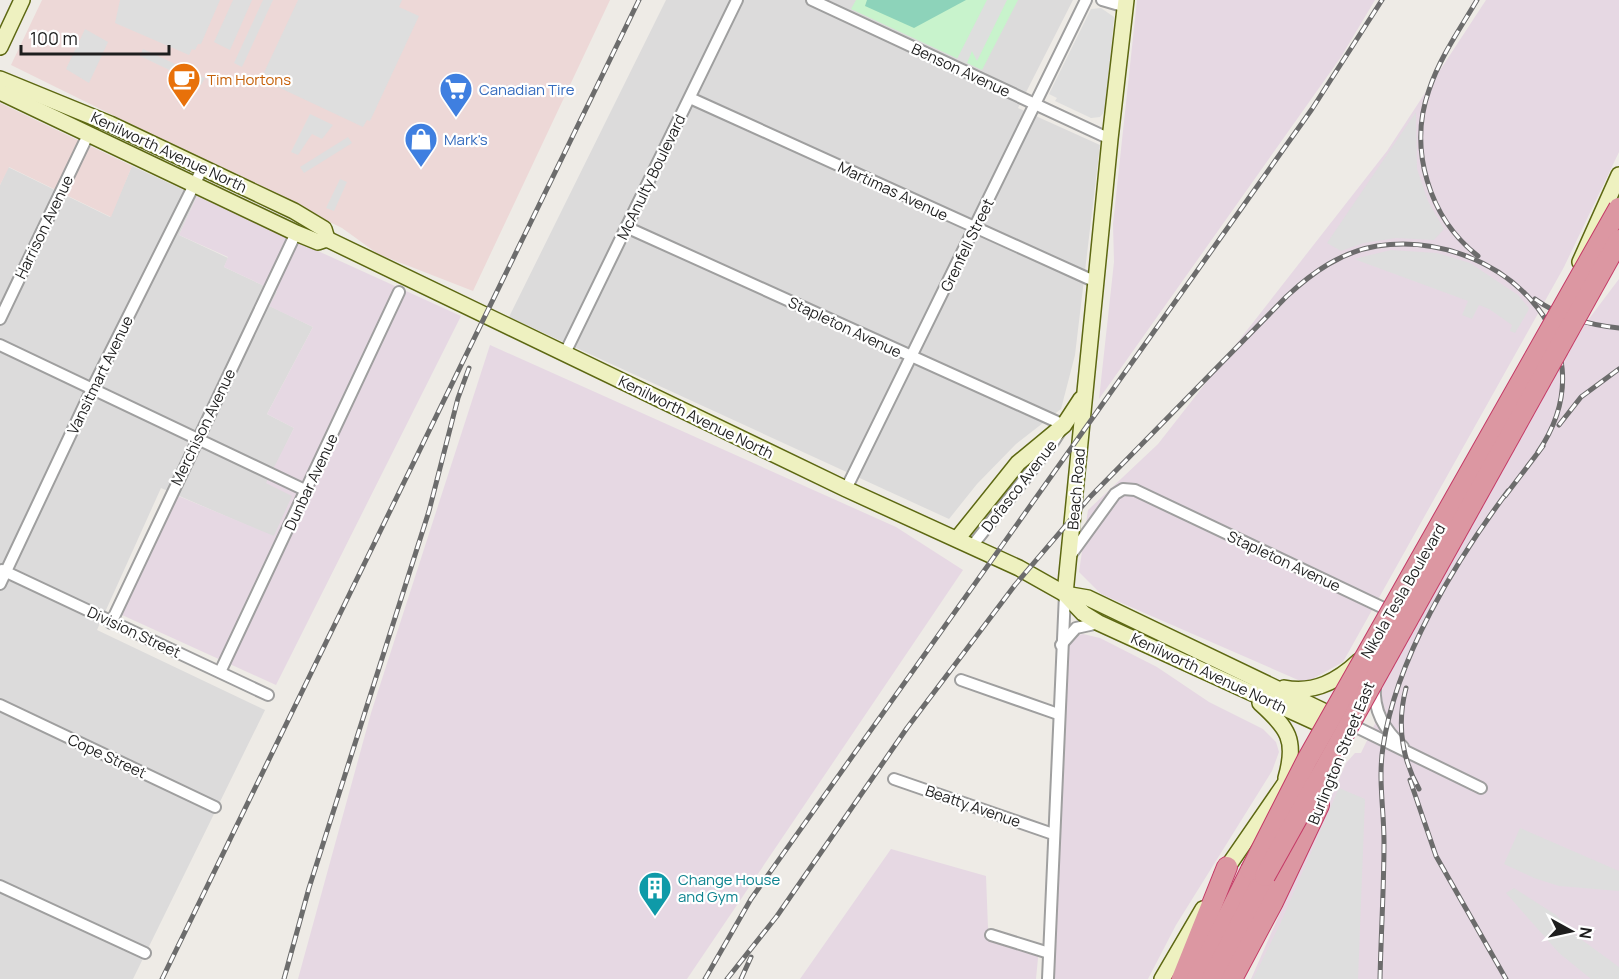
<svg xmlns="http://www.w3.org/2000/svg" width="1619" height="979" viewBox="0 0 1619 979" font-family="Manrope,sans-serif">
  <rect width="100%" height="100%" fill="#eeebe6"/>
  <!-- residential -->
  <g fill="#dcdbdb">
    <path d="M666 0H1073L1018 108 1100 145 1075 355 1061 409 1016 444 977 484 949 519 509 317Z"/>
    <path d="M132 166 197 196 179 235 228 258 224 267 277 292 270 306 313 327 267 414 294 428 267 483 293 495 274 537 161 488 97 630 265 710 133 979H0V185L8 167 110 217Z"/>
  </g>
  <!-- commercial -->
  <g fill="#edd8d7">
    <path d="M42 0H610L473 291 378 254 342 228 11 65Z"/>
    <path d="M0 103 132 166 111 217 9 167 0 185Z"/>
  </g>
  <!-- industrial -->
  <g fill="#e6d8e3">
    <path d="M1137 0H1375L1341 57 1099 399 1114 262 1113 224Z"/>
    <path d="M1486 0H1619V152L1564 267 1343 662 1305 683 1101 594 1079 572 1088 510 1158 444 1387 151Z"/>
    <path d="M197 196 461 316 276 685 122 615 176 495 274 536 292 496 266 483 294 428 267 414 313 327 269 306 277 292 224 267 228 257 179 235Z"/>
    <path d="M1619 279V979H1251L1346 763 1355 753H1361L1383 707 1381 695 1385 674 1585 324Z"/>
    <path d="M490 345 896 527 963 570 687 979H298L371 713Z"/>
    <path d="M1083 634 1100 638 1157 667 1209 702 1263 729 1276 742 1279 752 1272 771 1176 925 1148 979H1054L1068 643 1072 636Z"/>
    <path d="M891 849 986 876 988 928 1039 948 1036 979H800Z"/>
  </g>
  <!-- park -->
  <path fill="#c8f3cc" d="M856 0H1018L982 70 851 9Z"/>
  <!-- pitch -->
  <path fill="#8dd3ba" d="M867 0H966L914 28 865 6Z"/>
  <!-- parking -->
  <g fill="#dedede">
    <path d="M120 0H220L201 44H198L195 50 192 49 189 55 115 23Z"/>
    <path d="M233 0H252L230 50 214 42Z"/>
    <path d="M263 0H273L242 67 234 63Z"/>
    <path d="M298 0H402L399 7 419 16 370 121 367 120 363 127 261 79Z"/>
    <path d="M987 0H1007L977 61 972 51 967 63 957 59Z"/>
    <path d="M1101 8 1114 17 1105 111 1100 117 1091 118 1055 101 1057 98 1049 94 1091 9Z"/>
    <path d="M85 29 108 42 89 83 66 69Z"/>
    <path d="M143 49 205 78 201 85 140 56Z"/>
    <path d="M1416 112 1417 169 1428 201 1444 229 1434 240 1396 238 1364 243 1341 251 1327 243Z"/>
    <path d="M310 114 333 125 322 139 312 134 298 155 291 152Z"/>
    <path d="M348 137 352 143 304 173 300 167Z"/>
    <path d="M340 179 347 182 334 211 326 208Z"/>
    <path d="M1391 250 1437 253 1470 263 1518 295 1529 308 1528 311 1515 333 1510 331 1512 325 1489 309 1479 305 1472 319 1462 315 1468 301 1354 259Z"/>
    <path d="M1339 788 1365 799 1358 979H1253L1280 924Z"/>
    <path d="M1520 828 1619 871V891L1559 886 1534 878 1504 864Z"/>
    <path d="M1514 888 1556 915 1578 937 1619 967V979H1591L1559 953 1506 893Z"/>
  </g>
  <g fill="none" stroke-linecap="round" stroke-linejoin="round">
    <defs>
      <g id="street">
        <path d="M812 0 1110 139"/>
        <path d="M1102 0 1126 7"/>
        <path d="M690 98 1096 282"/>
        <path d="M626 227 1064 425 1050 447 972 546"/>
        <path d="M0 319 88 135"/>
        <path d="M0 345 307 491"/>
        <path d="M565 353 737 0"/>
        <path d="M846 489 1086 0"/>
        <path d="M1070 556 1115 494 1123 489 1135 490 1392 612"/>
        <path d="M2 570 268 695"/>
        <path d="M0 584 92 389 203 167"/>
        <path d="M111 623 296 233"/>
        <path d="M1061 645 1076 628 1099 623"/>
        <path d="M220 672 399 292"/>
        <path d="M961 680 1058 714"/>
        <path d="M1375 685C1373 711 1384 729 1403 747"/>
        <path d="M0 705 215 807"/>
        <path d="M1350 724 1481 788"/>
        <path d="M894 779 1053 834"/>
        <path d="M0 886 145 953"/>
        <path d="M991 935 1049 953"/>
        <path d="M1048 979 1065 594"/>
      </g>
      <g id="secondary">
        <path d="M0 47 22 0"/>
        <path d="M0 79 110 124 294 211 324 229 327 239"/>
        <path d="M0 92 296 233 318 242 327 239 846 489 1019 568 1065 594 1083 613 1099 623 1324 726 1336 729"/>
        <path d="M1580 262 1619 175"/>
        <path d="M957 539 1018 463 1064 425 1081 399"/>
        <path d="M1065 594 1110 139 1126 0"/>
        <path d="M1065 594 1088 598 1340 719"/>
        <path d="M1284 688C1314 694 1338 681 1359 661"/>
        <path d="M1260 703C1288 728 1297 740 1286 778"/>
        <path d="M1222 875 1295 769"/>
        <path d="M1162 979 1203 909"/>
      </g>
      <g id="highway">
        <path d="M1182 979 1227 867"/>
        <path d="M1197 979 1251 870"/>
        <path d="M1212 979 1265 876"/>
        <path d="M1232 979 1273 902 1319 805"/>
      </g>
    </defs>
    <!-- street casing -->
    <use href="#street" stroke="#9f9f9f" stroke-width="14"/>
    <!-- secondary casing -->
    <use href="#secondary" stroke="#5d6812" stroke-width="18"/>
    <!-- highway casing -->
    <use href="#highway" stroke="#c43a66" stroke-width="22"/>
    <!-- street -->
    <use href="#street" stroke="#fff" stroke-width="10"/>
    <!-- secondary -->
    <use href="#secondary" stroke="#eef1c0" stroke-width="15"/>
    <!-- highway -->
    <use href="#highway" stroke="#dc97a2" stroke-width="20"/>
    <defs>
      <g id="rail">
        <path d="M1477 0C1460 29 1440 57 1429 90 1408 149 1429 218 1478 256"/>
        <path d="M1535 299C1560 317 1589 325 1619 328"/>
        <path d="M1559 425 1581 397 1619 369"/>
        <path d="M1505 496 1543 446"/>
        <path d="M1406 688C1397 723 1401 757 1419 789"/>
        <path d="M1410 780 1436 856 1506 979"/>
        <path d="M162 979 639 0"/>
        <path d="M284 979 309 888 429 511 458 398 469 368"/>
        <path d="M705 979 751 899 1312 109 1382 0"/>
        <path d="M727 979 777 916 907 728 1015 585 1090 497 1287 296C1313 272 1341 252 1377 246 1494 228 1616 338 1538 452"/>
        <path d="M741 979 751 957"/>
        <path d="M1380 979C1381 933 1384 888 1384 842 1384 810 1378 779 1383 747 1396 658 1455 562 1508 491"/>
      </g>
    </defs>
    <!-- rail casing -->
    <use href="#rail" stroke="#6c6c6c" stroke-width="5"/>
    <!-- rail -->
    <use href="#rail" stroke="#fff" stroke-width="3" stroke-dasharray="9" stroke-linecap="butt"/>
    <defs>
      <g id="highway-bridge">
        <path d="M1251 870 1307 760 1619 208"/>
        <path d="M1265 876 1619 240"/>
      </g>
    </defs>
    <!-- highway-bridge casing -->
    <use href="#highway-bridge" stroke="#c43a66" stroke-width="22" stroke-linecap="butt"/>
    <!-- highway-bridge -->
    <use href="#highway-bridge" stroke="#dc97a2" stroke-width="20"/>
  </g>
  <!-- icons -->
  <defs>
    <symbol id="cafe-pin" viewBox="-11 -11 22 30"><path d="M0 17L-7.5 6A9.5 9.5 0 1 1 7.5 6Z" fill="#e8710a" stroke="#fff"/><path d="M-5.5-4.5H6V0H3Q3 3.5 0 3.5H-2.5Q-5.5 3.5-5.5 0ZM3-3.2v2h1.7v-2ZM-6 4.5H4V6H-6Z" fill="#fff"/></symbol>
    <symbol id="supermarket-pin" viewBox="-11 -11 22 30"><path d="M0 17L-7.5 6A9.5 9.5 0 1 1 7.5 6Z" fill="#3f7fe0" stroke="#fff"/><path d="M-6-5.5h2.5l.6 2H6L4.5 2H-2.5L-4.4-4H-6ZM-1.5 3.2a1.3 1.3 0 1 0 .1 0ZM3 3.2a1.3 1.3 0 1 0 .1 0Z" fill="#fff"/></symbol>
    <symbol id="shop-pin" viewBox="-11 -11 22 30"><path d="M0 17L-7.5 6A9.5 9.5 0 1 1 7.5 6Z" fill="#3f7fe0" stroke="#fff"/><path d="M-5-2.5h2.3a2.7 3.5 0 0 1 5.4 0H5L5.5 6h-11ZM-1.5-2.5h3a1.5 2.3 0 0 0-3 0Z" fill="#fff"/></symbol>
    <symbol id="building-pin" viewBox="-11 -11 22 30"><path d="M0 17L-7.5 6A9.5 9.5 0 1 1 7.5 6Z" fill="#0f9aa8" stroke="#fff"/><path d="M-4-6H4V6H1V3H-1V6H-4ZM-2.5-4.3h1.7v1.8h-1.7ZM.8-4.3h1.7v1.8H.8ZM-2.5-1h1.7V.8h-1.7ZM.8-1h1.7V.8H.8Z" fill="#fff"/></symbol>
  </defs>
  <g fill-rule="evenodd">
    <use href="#cafe-pin" x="165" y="60" width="38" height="52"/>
    <use href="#supermarket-pin" x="437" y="70" width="38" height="52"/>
    <use href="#shop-pin" x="402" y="120" width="38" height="52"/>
    <use href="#building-pin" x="636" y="869" width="38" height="52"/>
  </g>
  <g text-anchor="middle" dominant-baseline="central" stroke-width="4.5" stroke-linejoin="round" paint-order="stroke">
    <!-- street labels -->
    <g font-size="15" fill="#1e1e1e" stroke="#fff">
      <text transform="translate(961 70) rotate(25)">Benson Avenue</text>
      <text transform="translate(169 152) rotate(25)">Kenilworth Avenue North</text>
      <text transform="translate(651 177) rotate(-64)">McAnulty Boulevard</text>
      <text transform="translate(893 191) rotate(25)">Martimas Avenue</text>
      <text transform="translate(44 227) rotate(-64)">Harrison Avenue</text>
      <text transform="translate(967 245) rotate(-64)">Grenfell Street</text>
      <text transform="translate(845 327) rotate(25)">Stapleton Avenue</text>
      <text transform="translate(100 375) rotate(-64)">Vansitmart Avenue</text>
      <text transform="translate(696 417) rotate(26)">Kenilworth Avenue North</text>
      <text transform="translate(203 427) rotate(-64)">Merchison Avenue</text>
      <text transform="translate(311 482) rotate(-65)">Dunbar Avenue</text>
      <text transform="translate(1019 486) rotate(-52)">Dofasco Avenue</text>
      <text transform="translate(1076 489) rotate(-85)">Beach Road</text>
      <text transform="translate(1284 561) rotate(25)">Stapleton Avenue</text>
      <text transform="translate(1403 591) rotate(-60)">Nikola Tesla Boulevard</text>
      <text transform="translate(134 632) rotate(25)">Division Street</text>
      <text transform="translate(1209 673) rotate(25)">Kenilworth Avenue North</text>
      <text transform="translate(1341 753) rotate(-68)">Burlington Street East</text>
      <text transform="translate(107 756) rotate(25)">Cope Street</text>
      <text transform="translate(973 806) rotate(19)">Beatty Avenue</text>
    </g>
    <!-- food labels -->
    <g font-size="15" fill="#c56008" stroke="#fff" text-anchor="start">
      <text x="207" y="79">Tim Hortons</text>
    </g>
    <!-- shop labels -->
    <g font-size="15" fill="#366cbe" stroke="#fff" text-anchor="start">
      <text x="479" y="89">Canadian Tire</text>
      <text x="444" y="139">Mark's</text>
    </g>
    <!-- culture labels -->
    <g font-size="15" fill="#0d838f" stroke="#fff" text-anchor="start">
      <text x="678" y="879">Change House<tspan x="678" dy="17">and Gym</tspan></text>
    </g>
  </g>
  <!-- north arrow -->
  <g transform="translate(1571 931) rotate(98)" stroke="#ffffff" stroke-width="4.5" paint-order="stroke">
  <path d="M0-4.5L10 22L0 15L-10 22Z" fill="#1e1e1e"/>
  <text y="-9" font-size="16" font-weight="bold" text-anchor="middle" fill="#1e1e1e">N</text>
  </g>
  <!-- scale -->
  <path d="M21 45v9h148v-9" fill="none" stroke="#1e1e1e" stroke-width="3"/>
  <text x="30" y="45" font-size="18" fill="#1e1e1e" stroke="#ffffff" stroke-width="4.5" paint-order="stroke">100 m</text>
</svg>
